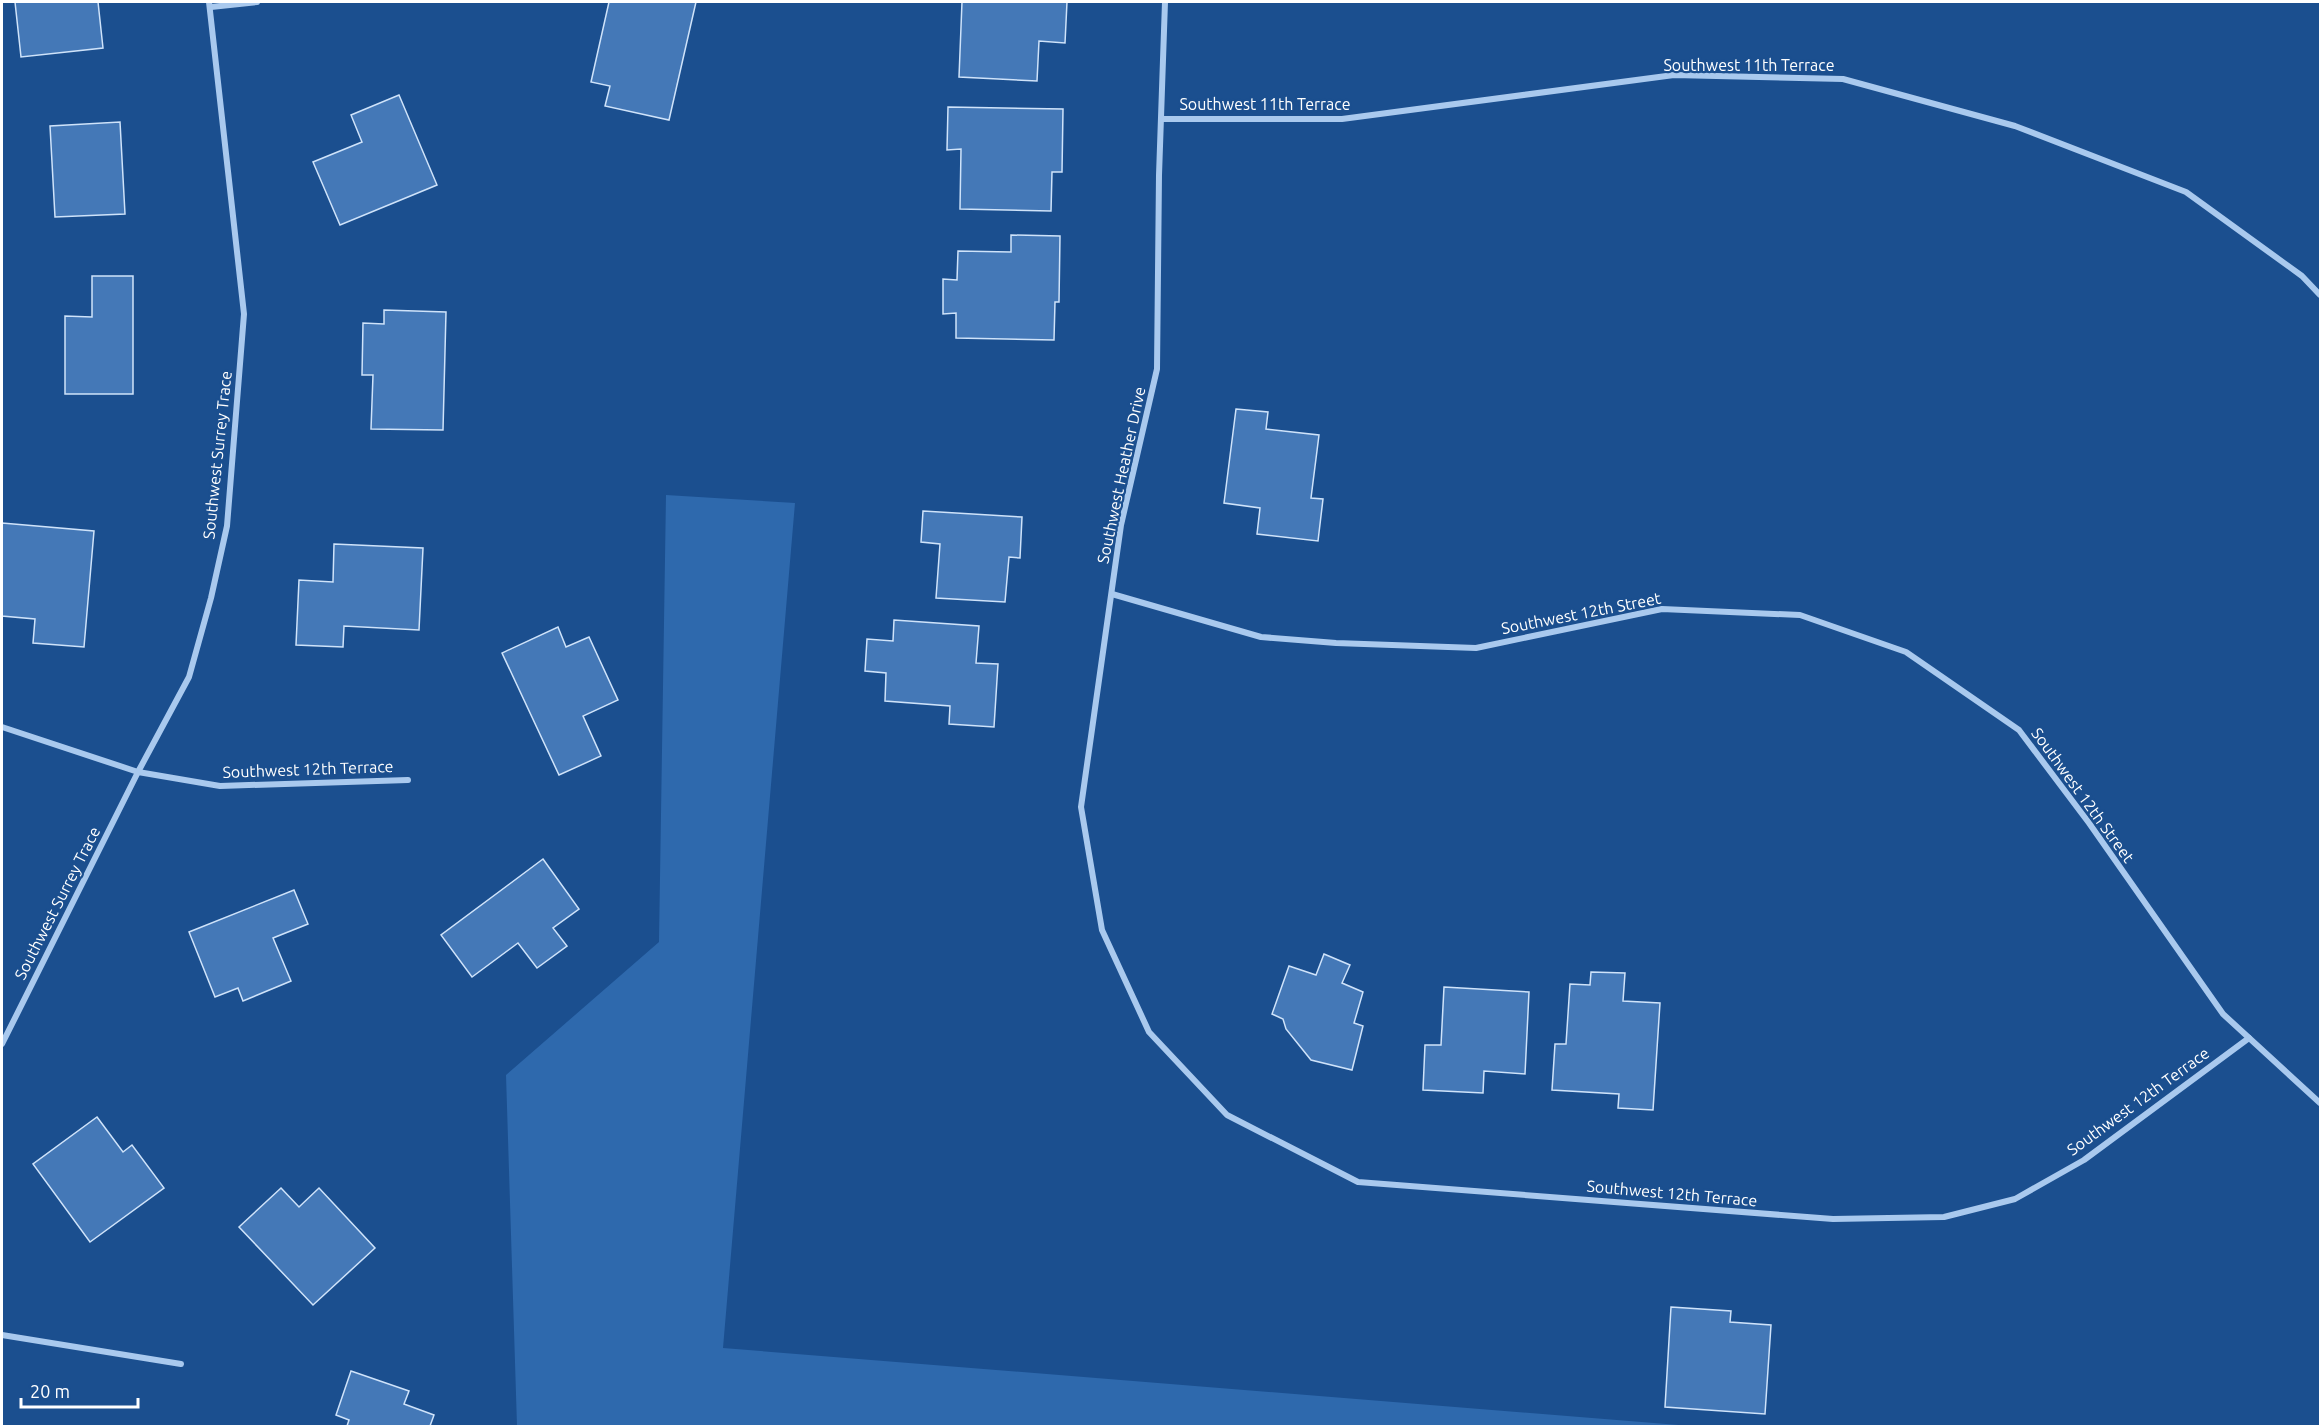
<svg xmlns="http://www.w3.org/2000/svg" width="2322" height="1428" viewBox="0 0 2322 1428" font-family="Ubuntu,sans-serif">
  <rect width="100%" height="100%" fill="#1b4f8f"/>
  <!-- green -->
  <path fill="#2e69ad" d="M666 495 795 503 723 1348 1691 1426H517L506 1075 659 942Z"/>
  <!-- building -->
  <g fill="#4478b7" stroke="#cfe3fa" stroke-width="1.5">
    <path d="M15 2H98L103 48 21 57Z"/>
    <path d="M609 2H696L669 120 605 106 610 86 591 82Z"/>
    <path d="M962 2H1067L1065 43 1039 41 1037 81 959 77Z"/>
    <path d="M399 95 437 185 340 225 313 162 362 142 351 115Z"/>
    <path d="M948 107 1063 109 1062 172H1052L1051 211 960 209 961 149 947 150Z"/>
    <path d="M120 122 125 214 55 217 50 126Z"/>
    <path d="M1011 235 1060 236 1059 302H1055L1054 340 956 338V313L943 314V279L957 280 958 251 1011 252Z"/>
    <path d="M92 276H133V394H65V316L92 317Z"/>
    <path d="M384 310 446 312 443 430 371 429 373 375H362L363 323 384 324Z"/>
    <path d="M1236 409 1268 412 1266 429 1319 435 1311 498 1323 499 1318 541 1257 534 1260 508 1224 503Z"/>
    <path d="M923 511 1022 517 1020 558 1009 557 1005 602 936 598 940 544 921 542Z"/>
    <path d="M2 523 94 531 84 647 33 643 35 619 2 616Z"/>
    <path d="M334 544 423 548 419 630 344 626 343 647 296 645 299 580 333 582Z"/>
    <path d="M894 620 979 626 976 663 998 664 994 727 949 724 950 706 885 701 886 673 865 671 867 639 893 641Z"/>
    <path d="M558 627 566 647 589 637 618 700 583 716 601 756 559 775 502 653Z"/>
    <path d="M543 859 579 909 553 928 567 946 537 968 518 943 472 977 441 935Z"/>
    <path d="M294 890 308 924 273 938 291 981 243 1001 238 988 215 997 189 932Z"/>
    <path d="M1324 954 1350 965 1342 983 1363 992 1354 1023 1363 1026 1352 1070 1311 1060 1286 1029 1283 1019 1272 1014 1289 966 1316 975Z"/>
    <path d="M1591 972 1625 973 1623 1001 1660 1003 1653 1110 1618 1108 1619 1094 1552 1090 1555 1044H1566L1570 984 1590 985Z"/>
    <path d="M1444 987 1529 992 1525 1074 1484 1071 1483 1093 1423 1090 1425 1045H1441Z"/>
    <path d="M97 1117 123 1152 132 1145 164 1188 90 1242 33 1164Z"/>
    <path d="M281 1188 299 1207 319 1188 375 1248 313 1305 239 1227Z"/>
    <path d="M1671 1307 1731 1311 1730 1322 1771 1325 1765 1414 1665 1407Z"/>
    <path d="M351 1371 409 1391 404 1404 434 1415 430 1426H347L349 1420 336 1415Z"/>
  </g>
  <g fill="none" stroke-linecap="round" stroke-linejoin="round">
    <!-- minor -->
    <g stroke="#a9c9ee" stroke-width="6">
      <path d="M1165 2 1159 175 1157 369 1121 525 1081 807 1102 930 1149 1032 1227 1115 1358 1182 1833 1219 1944 1217 2015 1199 2084 1160 2249 1038"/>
      <path d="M211 7 257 2"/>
      <path d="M1161 119H1342L1674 75 1843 79 2015 126 2186 192 2302 276 2320 295"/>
      <path d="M1112 594 1261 637 1336 643 1476 648 1662 609 1800 615 1906 652 2019 730 2089 823 2223 1014 2320 1103"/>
      <path d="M2 727 138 772 220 786 408 780"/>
      <path d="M2 1044 138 772 189 677 211 598 227 526 244 314 209 2"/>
      <path d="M2 1335 181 1364"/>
    </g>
  </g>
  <g text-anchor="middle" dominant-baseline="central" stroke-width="4.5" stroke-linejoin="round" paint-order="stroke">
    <!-- street labels -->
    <g font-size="16" fill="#fff" stroke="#1b4f8f">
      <text x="1749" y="65">Southwest 11th Terrace</text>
      <text x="1265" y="104">Southwest 11th Terrace</text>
      <text transform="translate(217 455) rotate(-84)">Southwest Surrey Trace</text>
      <text transform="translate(1121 475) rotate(-78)">Southwest Heather Drive</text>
      <text transform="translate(1581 613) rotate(-11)">Southwest 12th Street</text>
      <text transform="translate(308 769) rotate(-2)">Southwest 12th Terrace</text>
      <text transform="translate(2083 795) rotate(54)">Southwest 12th Street</text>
      <text transform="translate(57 903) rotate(-63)">Southwest Surrey Trace</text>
      <text transform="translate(2138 1101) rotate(-36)">Southwest 12th Terrace</text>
      <text transform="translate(1672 1193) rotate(5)">Southwest 12th Terrace</text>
    </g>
  </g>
  <!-- border -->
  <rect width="2322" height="1428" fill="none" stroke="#ffffff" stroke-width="6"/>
  <!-- scale -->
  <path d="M21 1398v9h117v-9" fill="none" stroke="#ffffff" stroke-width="3"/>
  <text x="30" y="1398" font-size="18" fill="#ffffff" stroke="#1b4f8f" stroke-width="4.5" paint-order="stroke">20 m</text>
</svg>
